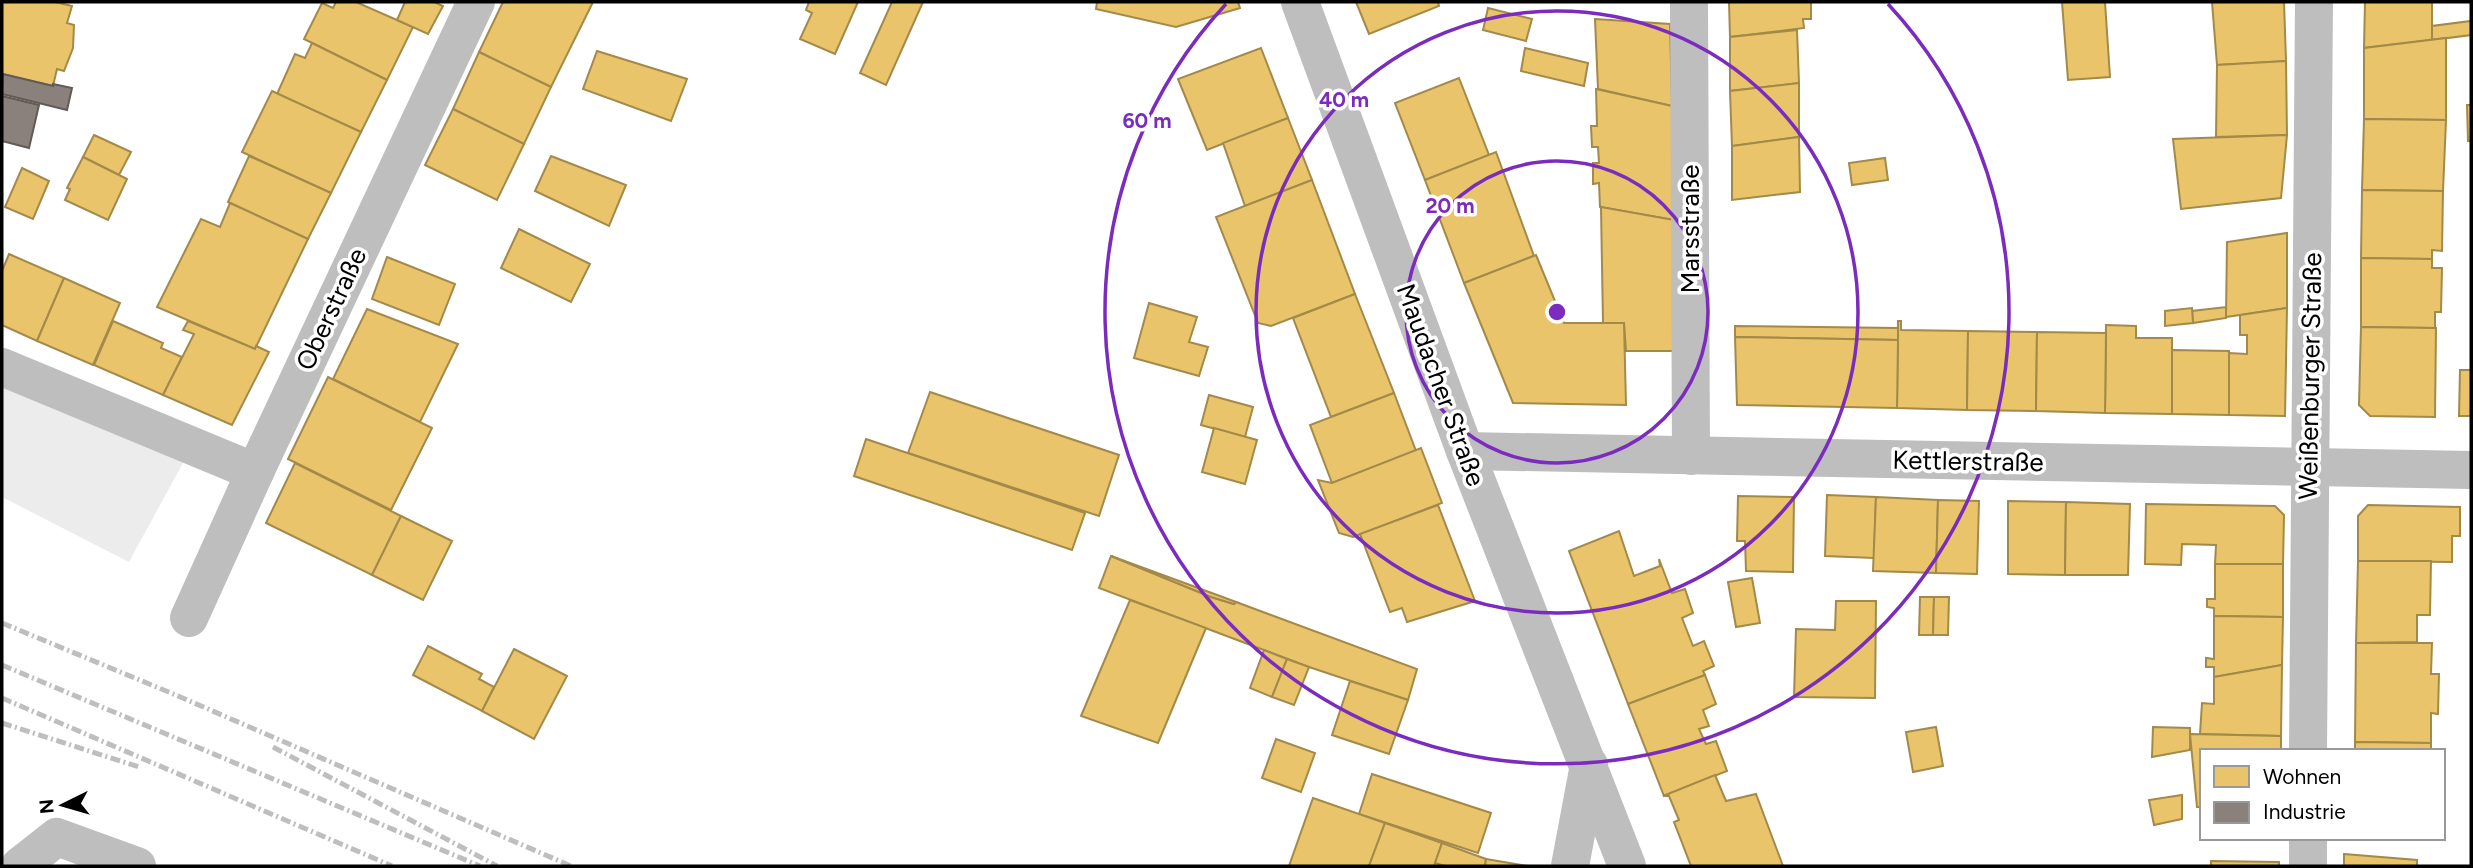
<svg xmlns="http://www.w3.org/2000/svg" width="2473" height="868" viewBox="0 0 2473 868" font-family="Figtree,sans-serif">
  <rect width="100%" height="100%" fill="#fff"/>
  <!-- green -->
  <path fill="#ececec" d="M2 383 184 461 129 562 2 497Z"/>
  <!-- homes -->
  <g fill="#e9c46a" stroke="#a3894a" stroke-width="2">
    <path d="M2 2H55L72 6 67 23 74 25 73 48 64 71 57 69 53 86 2 74Z"/>
    <path d="M336 2H356L413 27 387 80 304 39 322 3 333 8Z"/>
    <path d="M405 2H434L443 6 428 34 397 20Z"/>
    <path d="M503 2H593L551 87 479 52Z"/>
    <path d="M809 2H858L835 54 800 39 812 13 806 10Z"/>
    <path d="M892 2H923L886 85 860 73Z"/>
    <path d="M1097 2H1238L1240 8 1176 27 1096 9Z"/>
    <path d="M1356 2H1438L1439 6 1369 34Z"/>
    <path d="M1729 2H1811V19H1803L1804 28 1730 37Z"/>
    <path d="M2062 2H2105L2110 77 2068 80Z"/>
    <path d="M2212 2H2284L2286 61 2217 65Z"/>
    <path d="M2365 2H2432V40L2364 48Z"/>
    <path d="M1488 8 1532 19 1526 41 1483 30Z"/>
    <path d="M1595 19 1670 24 1672 106 1598 89Z"/>
    <path d="M2471 21V35L2432 40V26Z"/>
    <path d="M1797 30 1799 83 1730 91V37Z"/>
    <path d="M2446 38V120L2364 119V48Z"/>
    <path d="M312 43 387 80 361 132 277 94 295 54 305 58Z"/>
    <path d="M1261 48 1288 118 1207 150 1178 79Z"/>
    <path d="M1525 48 1588 63 1584 86 1521 71Z"/>
    <path d="M597 51 687 79 671 121 583 89Z"/>
    <path d="M479 52 551 87 524 144 453 109Z"/>
    <path d="M2286 61 2287 135 2216 137 2217 65Z"/>
    <path d="M1459 78 1489 155 1425 180 1395 103Z"/>
    <path d="M1799 83V137L1732 146 1730 91Z"/>
    <path d="M1596 89 1672 106 1674 220 1600 207 1599 183 1593 184V163H1599L1598 147H1592L1591 126H1597Z"/>
    <path d="M272 91 361 132 331 193 242 152Z"/>
    <path d="M2467 105H2471V141H2468Z"/>
    <path d="M453 109 524 144 497 200 425 165Z"/>
    <path d="M1288 118 1312 180 1245 206 1223 143Z"/>
    <path d="M2364 119 2446 120 2443 191 2362 190Z"/>
    <path d="M94 135 131 152 119 175 83 157Z"/>
    <path d="M2287 135 2281 198 2181 209 2173 139Z"/>
    <path d="M1799 137 1800 192 1732 200V146Z"/>
    <path d="M1496 152 1534 256 1464 283 1425 180Z"/>
    <path d="M249 156 331 193 308 239 228 202Z"/>
    <path d="M551 156 626 185 609 226 535 191Z"/>
    <path d="M83 157 127 179 108 220 65 200 70 189 67 188Z"/>
    <path d="M1885 158 1888 180 1852 185 1849 163Z"/>
    <path d="M22 168 49 181 33 219 5 207Z"/>
    <path d="M1312 180 1355 294 1271 326 1258 323 1216 217Z"/>
    <path d="M2362 190 2443 191 2442 251 2432 250V259L2361 258Z"/>
    <path d="M230 203 308 239 255 349 157 307 201 219 220 227Z"/>
    <path d="M1601 207 1674 220V351H1626L1624 323H1603Z"/>
    <path d="M519 229 590 264 571 302 501 268Z"/>
    <path d="M2287 233V308L2226 317 2227 242Z"/>
    <path d="M9 254 64 278 37 341 2 325V271Z"/>
    <path d="M1536 255 1564 323H1624L1626 405 1513 403 1464 283Z"/>
    <path d="M387 257 455 284 439 325 372 299Z"/>
    <path d="M2361 258 2432 259V268H2442L2441 312H2435V328L2361 327Z"/>
    <path d="M64 278 120 303 93 365 37 341Z"/>
    <path d="M1355 294 1394 393 1331 417 1293 318Z"/>
    <path d="M1149 303 1197 317 1189 342 1208 347 1199 376 1134 358Z"/>
    <path d="M2226 307V318L2193 323 2192 311Z"/>
    <path d="M2192 308 2193 323 2165 326V311Z"/>
    <path d="M2287 308 2285 416 2229 415V353L2247 354V335H2240V315Z"/>
    <path d="M367 309 458 344 420 422 333 379Z"/>
    <path d="M113 321 163 343 161 348 182 357 163 395 94 365Z"/>
    <path d="M188 321 255 349 256 346 269 352 232 425 163 395 194 334 183 330Z"/>
    <path d="M1898 321H1901V330L1968 331 1967 410 1897 408Z"/>
    <path d="M2106 325 2136 326V338H2172V414L2105 413Z"/>
    <path d="M1735 326 1898 328V340L1735 337Z"/>
    <path d="M2361 327 2436 328 2435 417 2370 416 2359 405Z"/>
    <path d="M1968 331 2037 332 2036 411 1967 410Z"/>
    <path d="M2037 332 2106 333 2105 413 2036 411Z"/>
    <path d="M1735 337 1898 340 1897 408 1737 405Z"/>
    <path d="M2172 350 2229 351V415L2172 414Z"/>
    <path d="M2460 370H2471V416H2459Z"/>
    <path d="M328 377 432 428 391 510 288 459Z"/>
    <path d="M930 392 1119 455 1099 516 908 453Z"/>
    <path d="M1394 393 1416 451 1332 483 1310 425Z"/>
    <path d="M1209 395 1253 407 1245 437 1201 425Z"/>
    <path d="M1214 428 1257 440 1245 484 1202 472Z"/>
    <path d="M866 439 1085 513 1072 550 854 476Z"/>
    <path d="M1421 448 1442 503 1353 537 1339 533 1318 480 1332 483Z"/>
    <path d="M295 463 401 516 372 575 266 523Z"/>
    <path d="M1827 495 1876 497 1874 558 1825 556Z"/>
    <path d="M1738 496 1794 497 1793 572 1746 571 1745 541H1737Z"/>
    <path d="M1876 497 1938 500 1936 573 1873 571Z"/>
    <path d="M1938 500 1979 501 1977 574 1936 573Z"/>
    <path d="M2008 501 2066 502 2065 575 2008 574Z"/>
    <path d="M2066 502 2130 504 2128 575H2065Z"/>
    <path d="M2146 504 2275 506 2284 515 2283 564H2215L2216 545 2182 544 2181 565 2145 564Z"/>
    <path d="M1438 505 1475 601 1407 622 1402 608 1390 612 1360 534Z"/>
    <path d="M2368 505 2460 507V536H2452V562L2358 561V516Z"/>
    <path d="M401 516 452 541 423 600 372 575Z"/>
    <path d="M1619 531 1634 576 1660 566 1659 559 1672 593 1685 589 1693 613 1682 618 1693 646 1704 641 1714 666 1703 671 1705 675 1628 704 1569 551Z"/>
    <path d="M1111 556 1211 597 1234 604 1236 602 1417 669 1408 700 1309 667 1099 588Z"/>
    <path d="M1111 556 1190 585 1236 602 1234 604 1211 597Z"/>
    <path d="M2358 561H2431L2430 615H2417V642L2356 643Z"/>
    <path d="M2215 564H2283V617L2214 616V608L2207 607V599H2215Z"/>
    <path d="M1752 578 1760 623 1736 627 1728 582Z"/>
    <path d="M1920 597H1934L1933 635H1919Z"/>
    <path d="M1934 597H1949L1948 635H1933Z"/>
    <path d="M1130 600 1206 628 1158 743 1081 716Z"/>
    <path d="M1836 601H1876L1875 698 1794 697 1796 629 1835 630Z"/>
    <path d="M2214 616 2283 617 2282 665 2214 677V667H2206V658L2214 659Z"/>
    <path d="M2356 643H2432L2431 674H2439L2438 714 2431 713V743L2355 742Z"/>
    <path d="M428 646 482 674 479 679 494 687 482 711 413 675Z"/>
    <path d="M514 649 567 676 534 739 482 711Z"/>
    <path d="M1264 650 1287 659 1272 697 1250 688Z"/>
    <path d="M1287 659 1309 667 1294 705 1272 697Z"/>
    <path d="M2282 665 2281 736 2200 734 2202 703 2214 704V677Z"/>
    <path d="M1705 675 1716 704 1703 710 1709 726 1699 729 1706 744 1716 741 1727 771 1664 796 1628 704Z"/>
    <path d="M1350 681 1408 700 1389 754 1332 735Z"/>
    <path d="M1936 727 1943 766 1913 772 1906 732Z"/>
    <path d="M2153 727 2190 728V750L2152 757Z"/>
    <path d="M2190 734 2281 736V751H2202V807H2197Z"/>
    <path d="M1276 739 1315 753 1301 792 1262 778Z"/>
    <path d="M2355 742 2431 743V751H2355Z"/>
    <path d="M1372 774 1491 813 1478 853 1359 814Z"/>
    <path d="M1715 775 1726 801 1756 794 1783 866H1691L1674 822 1679 820 1669 796H1663Z"/>
    <path d="M2182 795V819L2154 825 2149 800Z"/>
    <path d="M1313 798 1385 823 1369 866H1289Z"/>
    <path d="M1385 823 1442 843 1434 866H1369Z"/>
    <path d="M1442 843 1486 859 1485 866H1445L1435 863Z"/>
    <path d="M2344 854 2417 860V866H2344Z"/>
    <path d="M1486 859 1528 866H1485Z"/>
    <path d="M2211 861 2279 862V866H2211Z"/>
  </g>
  <!-- industry -->
  <g fill="#8a817c" stroke="#615a57" stroke-width="2">
    <path d="M3 74 53 86V84L72 88 67 110 2 94Z"/>
    <path d="M2 96 39 105 29 148 2 141Z"/>
  </g>
  <g fill="none" stroke-linecap="round" stroke-linejoin="round">
    <!-- street -->
    <g stroke="#bebebe" stroke-width="38">
      <path d="M1300 2 1465 451 1627 866"/>
      <path d="M1689 2 1691 456"/>
      <path d="M2 367 255 472"/>
      <path d="M1465 451 2471 470"/>
      <path d="M189 618 255 472 476 2"/>
      <path d="M2308 751 2314 2"/>
      <path d="M20 866 57 837 137 866"/>
      <path d="M1570 866 1589 765"/>
      <path d="M2308 866V838"/>
    </g>
    <!-- rail -->
    <g stroke="#bebebe" stroke-width="5" stroke-dasharray="10 3.5 2 3.5" stroke-linecap="butt">
      <path d="M2 623 171 693 571 866"/>
      <path d="M2 665 480 866"/>
      <path d="M2 698 392 866"/>
      <path d="M2 723 139 767"/>
      <path d="M273 747 497 866"/>
    </g>
  </g>
  <!-- distance rings -->
  <g fill="none" stroke="#7b2cbf" stroke-width="3.5">
    <circle cx="1557" cy="312" r="151"/>
    <circle cx="1557" cy="312" r="301"/>
    <path d="M1888 4A452 452 0 1 1 1226 4"/>
  </g>
  <g text-anchor="middle" dominant-baseline="central" stroke-width="7" stroke-linejoin="round" paint-order="stroke">
    <!-- street labels -->
    <g font-size="26" fill="#000" stroke="#fff">
      <text transform="translate(1690 229) rotate(-90)">Marsstraße</text>
      <text transform="translate(331 309) rotate(-65)">Oberstraße</text>
      <text transform="translate(2310 376) rotate(-89)">Weißenburger Straße</text>
      <text transform="translate(1441 385) rotate(70)">Maudacher Straße</text>
      <text transform="translate(1968 461) rotate(1)">Kettlerstraße</text>
    </g>
  </g>
  <circle cx="1557" cy="312" r="10" fill="#7b2cbf" stroke="#fff" stroke-width="3.5"/>
  <g font-size="21" text-anchor="middle" font-weight="bold" fill="#7b2cbf" stroke="#fff" stroke-width="7" stroke-linejoin="round" paint-order="stroke">
    <text x="1344" y="107">40 m</text>
    <text x="1147" y="128">60 m</text>
    <text x="1450" y="213">20 m</text>
  </g>
  <!-- border -->
  <rect width="2473" height="868" fill="none" stroke="#000000" stroke-width="7"/>
  <!-- legend -->
  <rect x="2200" y="749" width="245" height="91" fill="#ffffff" stroke="#999999" stroke-width="2"/>
  <rect x="2214" y="766" width="35" height="21" fill="#e9c46a" stroke="#999999" stroke-width="2"/>
  <text x="2263" y="784" font-size="21" fill="#000000">Wohnen</text>
  <rect x="2214" y="802" width="35" height="21" fill="#8a817c" stroke="#999999" stroke-width="2"/>
  <text x="2263" y="819" font-size="21" fill="#000000">Industrie</text>
  <!-- north arrow -->
  <g transform="translate(63 805) rotate(265)" stroke="#ffffff" stroke-width="5" paint-order="stroke">
  <path d="M0-5L12 26L0 18L-12 26Z" fill="#000000"/>
  <text y="-10" font-size="19" font-weight="bold" text-anchor="middle" fill="#000000">N</text>
  </g>
</svg>
